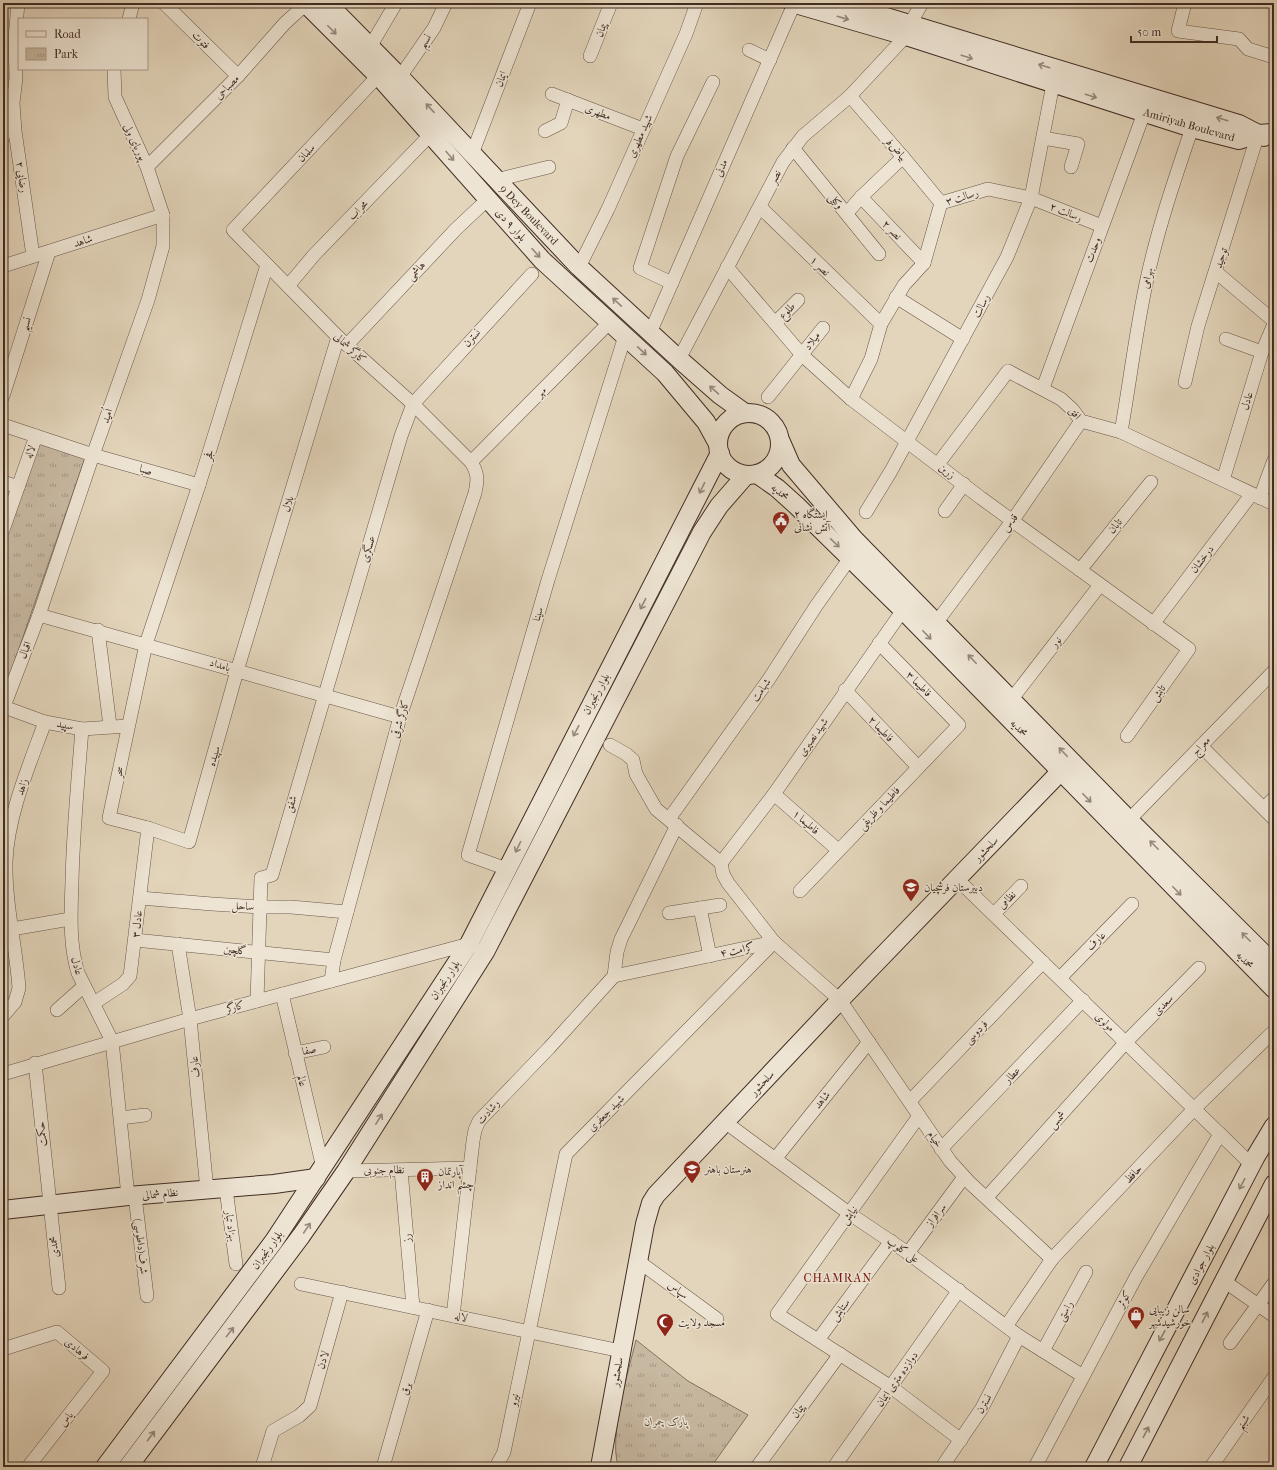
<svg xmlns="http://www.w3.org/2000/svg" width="1277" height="1470" viewBox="0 0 1277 1470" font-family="'IM FELL French Canon',Amiri,serif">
  <defs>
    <pattern id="park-tufts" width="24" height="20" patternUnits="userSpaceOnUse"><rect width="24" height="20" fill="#c7b8a1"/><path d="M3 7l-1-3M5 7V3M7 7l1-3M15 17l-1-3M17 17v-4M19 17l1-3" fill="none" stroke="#a39683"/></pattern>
  </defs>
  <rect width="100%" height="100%" fill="#e3d5bb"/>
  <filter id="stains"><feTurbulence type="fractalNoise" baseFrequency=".005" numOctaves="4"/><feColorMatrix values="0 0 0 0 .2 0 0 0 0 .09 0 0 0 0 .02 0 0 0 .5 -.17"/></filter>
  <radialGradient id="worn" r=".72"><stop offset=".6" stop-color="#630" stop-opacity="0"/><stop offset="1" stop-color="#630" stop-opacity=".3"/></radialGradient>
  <!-- park -->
  <g fill="url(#park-tufts)" stroke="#847262">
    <path d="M38 442 85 458 6 686 3 685V543Z"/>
    <path d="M636 1340 688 1381 748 1415 711 1467 618 1466C609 1435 628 1373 636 1340Z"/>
  </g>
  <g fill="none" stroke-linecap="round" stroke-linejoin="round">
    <defs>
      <g id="street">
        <path d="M18 3 15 38 16 78 13 103 15 131 33 256"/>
        <path d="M164 3 238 76"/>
        <path d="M1185 3 1178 31 1239 39 1248 49 1274 57"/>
        <path d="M129 19 133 3"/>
        <path d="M370 47 396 3"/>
        <path d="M749 50 770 60"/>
        <path d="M590 56 611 3"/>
        <path d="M400 77 434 28 446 3"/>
        <path d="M552 94 643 129"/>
        <path d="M850 96 903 157 941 203"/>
        <path d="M545 131 561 123 568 100"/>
        <path d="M3 137 9 110"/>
        <path d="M1043 138 1078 144 1071 167"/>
        <path d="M793 148 879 254"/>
        <path d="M472 154 530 3"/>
        <path d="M147 167 238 76 285 23 306 4"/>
        <path d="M496 180 549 167"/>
        <path d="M861 197 924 263"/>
        <path d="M941 203 988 189 1031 198 1102 226"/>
        <path d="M760 207 881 324"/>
        <path d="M847 213 861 197 903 157"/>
        <path d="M267 265 199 485 146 644 109 818 148 828 189 842 237 671 338 337"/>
        <path d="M3 266 163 215"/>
        <path d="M579 267 608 209 686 34 697 3"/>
        <path d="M727 267 802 355 851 399 981 498 1189 649 1127 736"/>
        <path d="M1216 272 1274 321"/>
        <path d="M672 283 640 268 677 156 713 82"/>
        <path d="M288 286 314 255 431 134"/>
        <path d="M896 297 963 339"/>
        <path d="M776 322 798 300"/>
        <path d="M650 333 794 4"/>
        <path d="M1226 339 1262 352"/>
        <path d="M347 345 456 229 488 199"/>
        <path d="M679 359 783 162 803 136 850 96 906 36 910 24 922 3"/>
        <path d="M1185 382 1198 326 1258 134"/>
        <path d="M1043 388 1144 113"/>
        <path d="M3 396 49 252"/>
        <path d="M768 397 823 328"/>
        <path d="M851 399 871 359 881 324 904 285 924 263 941 203"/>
        <path d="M3 425 36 436 3 530"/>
        <path d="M1121 432C1130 381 1136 330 1147 279 1158 228 1175 178 1192 128"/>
        <path d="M36 436 93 455 199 485"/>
        <path d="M471 462 610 322"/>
        <path d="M938 464 1008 371 1061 399 1073 410 1081 421 1121 432 1274 504"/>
        <path d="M1223 480 1262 352 1274 324"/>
        <path d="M3 482 18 487"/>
        <path d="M1260 498 1274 460"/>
        <path d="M945 511 964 484"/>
        <path d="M866 512 891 471 1007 257 1031 198 1053 84"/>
        <path d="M1080 570 1151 482"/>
        <path d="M39 615 400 717"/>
        <path d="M936 623 1013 520 1081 421"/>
        <path d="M1153 624 1251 495"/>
        <path d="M98 630 110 726"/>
        <path d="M845 690 918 767"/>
        <path d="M1011 700 1100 585"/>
        <path d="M4 707 45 722 82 729 128 726"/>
        <path d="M3 709 39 615 93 455 148 300 163 246V215L147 167 115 97 114 69"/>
        <path d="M82 729C78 780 73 831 72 882 71 912 69 944 78 973L112 1041 128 1196"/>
        <path d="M1201 746 1274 819"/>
        <path d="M774 794 838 850"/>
        <path d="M1264 808 1274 798"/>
        <path d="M669 819 769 679 816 606 850 558"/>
        <path d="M1129 820 1274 671"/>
        <path d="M721 863 774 794 903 610"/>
        <path d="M507 869 468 855 548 580 625 336"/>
        <path d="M957 879 1252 1165"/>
        <path d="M800 891 959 725 879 643"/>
        <path d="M140 898 212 904 261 907H291L347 912"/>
        <path d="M700 908 710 956"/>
        <path d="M669 913 720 905"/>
        <path d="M994 914 1021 886"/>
        <path d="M12 929 70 919"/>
        <path d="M135 940 334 960"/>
        <path d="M178 944 190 1019 207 1190"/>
        <path d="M614 976 774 942 840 1000 950 1161 970 1183 1052 1259"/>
        <path d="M614 976 617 952 621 939 677 825"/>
        <path d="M1060 978 1132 904"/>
        <path d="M331 981 334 960 400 717 475 493C478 480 478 473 471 462L413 404 338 337 233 230 378 76"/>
        <path d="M282 994 323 1168"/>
        <path d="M257 1001 261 878 272 875 401 436 413 404 532 274"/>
        <path d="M94 1003 123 984 130 976 148 828"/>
        <path d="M57 1010 84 986"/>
        <path d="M3 1016 15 1002 19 988C16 946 5 904 6 861 8 814 29 766 45 722"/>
        <path d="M295 1053 324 1047"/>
        <path d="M35 1063 59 1288"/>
        <path d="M3 1074 190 1019 469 944 473 946"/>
        <path d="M910 1101 1043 962"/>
        <path d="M919 1116 777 1314 891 1387 961 1440"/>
        <path d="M121 1118 145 1115"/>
        <path d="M725 1122 850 1214 908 1253 1019 1336 1083 1376"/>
        <path d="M941 1149 1083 1000"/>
        <path d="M775 1159 869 1042"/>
        <path d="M401 1170 413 1307"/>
        <path d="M346 1171 470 1168"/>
        <path d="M226 1189 236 1264"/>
        <path d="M135 1196 147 1296"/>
        <path d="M987 1197 1126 1042 1199 968"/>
        <path d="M908 1253 964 1177"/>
        <path d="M638 1261 717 1319"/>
        <path d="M1224 1281 1274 1316"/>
        <path d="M301 1284 621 1351"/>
        <path d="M453 1316 473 1141 475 1130 479 1121 549 1048 614 976"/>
        <path d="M1007 1325 1052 1259 1194 1109 1272 1033"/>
        <path d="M818 1340 891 1241"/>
        <path d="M1230 1343 1274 1283"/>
        <path d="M3 1349 57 1332 103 1371 28 1467"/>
        <path d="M1043 1351 1086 1272"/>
        <path d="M262 1467 273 1431 299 1416 310 1406 342 1292"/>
        <path d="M383 1467 428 1310"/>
        <path d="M496 1467 504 1452 566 1154 774 942 728 883 723 874 721 863 656 809 636 774 633 760 626 754 610 745"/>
        <path d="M757 1467 840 1354"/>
        <path d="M834 1467 959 1290"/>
        <path d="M942 1467 982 1408 1019 1336"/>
        <path d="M1035 1467 1136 1277 1220 1134"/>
        <path d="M1211 1467 1274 1377"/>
      </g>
      <g id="secondary">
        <path d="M305 3 383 81 542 260 665 373 706 422 718 444"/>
        <path d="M327 3 400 77 579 267 679 359 720 395 745 413"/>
        <path d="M792 3 906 36 1192 128 1239 140 1258 134 1274 133"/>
        <path d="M840 3 1239 124 1264 137"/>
        <circle cx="749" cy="444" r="31"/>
        <path d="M781 442 791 465 854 539 1129 820 1274 964"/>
        <path d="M757 474 777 488 797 506 903 610 1274 989"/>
        <path d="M3 1210 128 1196 274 1184 316 1178"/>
        <path d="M105 1467 274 1241 469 944 720 453"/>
        <path d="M128 1467 301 1236 346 1171 485 952 702 532 719 506 746 475"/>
        <path d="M600 1467 645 1224 651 1203 656 1195 840 1000 1061 771"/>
        <path d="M1094 1467 1256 1156 1274 1126"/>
        <path d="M1128 1467 1274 1184"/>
      </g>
    </defs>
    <!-- street casing -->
    <use href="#street" stroke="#69564a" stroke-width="14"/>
    <!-- secondary casing -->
    <use href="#secondary" stroke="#402c24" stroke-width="20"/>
    <!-- street -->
    <use href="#street" stroke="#ede4d3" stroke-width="13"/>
    <!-- secondary -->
    <use href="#secondary" stroke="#ede4d3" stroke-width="18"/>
  </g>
  <!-- one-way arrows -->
  <defs><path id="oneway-shaft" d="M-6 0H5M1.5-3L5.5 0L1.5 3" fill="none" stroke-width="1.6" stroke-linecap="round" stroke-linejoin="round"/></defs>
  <g stroke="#96887c">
    <use href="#oneway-shaft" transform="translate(843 18) rotate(16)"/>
    <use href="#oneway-shaft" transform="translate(332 30) rotate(45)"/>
    <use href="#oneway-shaft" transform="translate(967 57) rotate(18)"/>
    <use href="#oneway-shaft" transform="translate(1044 66) rotate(-163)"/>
    <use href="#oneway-shaft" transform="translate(1091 96) rotate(17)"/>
    <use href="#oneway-shaft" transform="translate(430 108) rotate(-133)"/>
    <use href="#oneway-shaft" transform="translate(1222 119) rotate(-163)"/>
    <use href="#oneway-shaft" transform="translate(450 156) rotate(49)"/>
    <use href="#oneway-shaft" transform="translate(536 253) rotate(48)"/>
    <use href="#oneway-shaft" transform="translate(617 302) rotate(-137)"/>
    <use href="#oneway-shaft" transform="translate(642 351) rotate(43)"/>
    <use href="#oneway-shaft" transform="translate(714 390) rotate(-139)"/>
    <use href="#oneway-shaft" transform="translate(702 488) rotate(116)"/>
    <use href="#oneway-shaft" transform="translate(835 543) rotate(44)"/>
    <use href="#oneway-shaft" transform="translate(643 604) rotate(117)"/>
    <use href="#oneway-shaft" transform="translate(927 635) rotate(46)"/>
    <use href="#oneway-shaft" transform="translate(972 659) rotate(-134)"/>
    <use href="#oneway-shaft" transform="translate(576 731) rotate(118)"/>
    <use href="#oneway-shaft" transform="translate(1063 752) rotate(-134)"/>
    <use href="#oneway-shaft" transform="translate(1087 798) rotate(46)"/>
    <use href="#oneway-shaft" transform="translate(1154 845) rotate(-135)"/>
    <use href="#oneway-shaft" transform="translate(518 847) rotate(116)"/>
    <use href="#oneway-shaft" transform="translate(1177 891) rotate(46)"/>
    <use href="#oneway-shaft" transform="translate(1246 937) rotate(-135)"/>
    <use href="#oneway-shaft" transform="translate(379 1119) rotate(-58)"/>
    <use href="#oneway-shaft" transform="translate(1242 1184) rotate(118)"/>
    <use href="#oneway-shaft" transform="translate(307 1228) rotate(-56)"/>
    <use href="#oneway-shaft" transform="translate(1205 1317) rotate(-63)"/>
    <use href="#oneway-shaft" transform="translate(230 1332) rotate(-52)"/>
    <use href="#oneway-shaft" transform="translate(1162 1336) rotate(119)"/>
    <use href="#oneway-shaft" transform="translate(1146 1432) rotate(-63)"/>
    <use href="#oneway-shaft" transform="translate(151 1436) rotate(-53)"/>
  </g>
  <!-- icons -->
  <defs>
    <symbol id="civic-pin" viewBox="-11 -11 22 30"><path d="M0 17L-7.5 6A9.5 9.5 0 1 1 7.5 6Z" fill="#8f2418" stroke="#ede4d3"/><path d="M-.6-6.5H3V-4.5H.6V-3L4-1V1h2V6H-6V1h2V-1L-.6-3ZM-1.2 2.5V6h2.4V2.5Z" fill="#fff"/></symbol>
    <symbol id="school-pin" viewBox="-11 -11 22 30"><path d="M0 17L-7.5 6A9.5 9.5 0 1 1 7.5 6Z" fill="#8f2418" stroke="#ede4d3"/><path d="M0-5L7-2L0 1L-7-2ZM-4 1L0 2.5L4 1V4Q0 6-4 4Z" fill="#fff"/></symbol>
    <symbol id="building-pin" viewBox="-11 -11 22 30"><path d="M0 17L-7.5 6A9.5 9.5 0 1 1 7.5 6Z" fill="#8f2418" stroke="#ede4d3"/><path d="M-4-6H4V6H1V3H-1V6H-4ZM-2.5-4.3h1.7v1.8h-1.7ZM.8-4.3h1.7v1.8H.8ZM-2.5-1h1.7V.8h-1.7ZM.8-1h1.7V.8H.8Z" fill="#fff"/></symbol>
    <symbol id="shop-pin" viewBox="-11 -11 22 30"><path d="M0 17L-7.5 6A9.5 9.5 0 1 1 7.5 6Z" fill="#8f2418" stroke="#ede4d3"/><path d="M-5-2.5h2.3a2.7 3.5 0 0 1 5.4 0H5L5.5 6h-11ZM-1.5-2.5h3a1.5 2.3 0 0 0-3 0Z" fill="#fff"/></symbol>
    <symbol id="mosque-pin" viewBox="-11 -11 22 30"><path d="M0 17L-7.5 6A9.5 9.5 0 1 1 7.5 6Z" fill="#8f2418" stroke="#ede4d3"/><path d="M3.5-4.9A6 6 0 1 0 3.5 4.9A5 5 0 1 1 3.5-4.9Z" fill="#fff"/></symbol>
  </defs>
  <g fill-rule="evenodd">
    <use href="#civic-pin" x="771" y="510" width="20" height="27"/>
    <use href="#school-pin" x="901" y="877" width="20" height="27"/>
    <use href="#school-pin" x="682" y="1159" width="20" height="27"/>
    <use href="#building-pin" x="415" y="1167" width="20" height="27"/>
    <use href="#shop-pin" x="1126" y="1305" width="20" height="27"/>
    <use href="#mosque-pin" x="655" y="1312" width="20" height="27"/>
  </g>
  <g text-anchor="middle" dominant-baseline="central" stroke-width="3" stroke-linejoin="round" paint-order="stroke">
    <!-- street labels -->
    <g font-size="11" fill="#402c24" stroke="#ede4d3">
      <text transform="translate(601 30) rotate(-69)">پیمان</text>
      <text transform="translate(201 40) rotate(45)">فتوت</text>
      <text transform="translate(425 41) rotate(-55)">نسیم</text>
      <text transform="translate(501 79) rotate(-69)">ایمان</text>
      <text transform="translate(227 87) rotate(-45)">مصباحی</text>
      <text transform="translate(598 112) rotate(21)">مطهری</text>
      <text transform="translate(1189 125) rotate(16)">Amiriyah Boulevard</text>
      <text transform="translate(640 136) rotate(-66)">شهید مطهری</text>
      <text transform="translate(135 142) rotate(65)">پوریای ولی</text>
      <text transform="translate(896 149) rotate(49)">بیاض‌فر</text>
      <text transform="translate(306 153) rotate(-47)">سلمان</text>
      <text transform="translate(721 168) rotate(-67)">مدنی</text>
      <text transform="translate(22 177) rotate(82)">رضایی ۲</text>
      <text transform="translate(775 177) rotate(-63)">نصر</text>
      <text transform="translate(962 197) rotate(-17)">رسالت ۳</text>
      <text transform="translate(836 201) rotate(50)">وکیلی</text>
      <text transform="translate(358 210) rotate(-46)">محراب</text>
      <text transform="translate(1066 212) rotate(22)">رسالت ۲</text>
      <text transform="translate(529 215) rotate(46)">9 Dey Boulevard</text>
      <text transform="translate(511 225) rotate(48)">بلوار ۹ دی</text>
      <text transform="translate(892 230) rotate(46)">نصر ۲</text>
      <text transform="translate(83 241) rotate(-18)">شاهد</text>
      <text transform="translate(1093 250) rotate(-70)">وحدت</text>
      <text transform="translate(1221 258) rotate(-73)">توحید</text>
      <text transform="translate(820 266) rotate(45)">نصر ۱</text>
      <text transform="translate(416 271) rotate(-47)">هاشمی</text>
      <text transform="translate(1147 278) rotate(-77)">بهرامی</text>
      <text transform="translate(981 306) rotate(-62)">رسالت</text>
      <text transform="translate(787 311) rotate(-45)">طلوع</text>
      <text transform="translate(26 324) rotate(-72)">نسیم</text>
      <text transform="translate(472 338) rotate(-48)">نسترن</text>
      <text transform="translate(812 341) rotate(-53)">میلاد</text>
      <text transform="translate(350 348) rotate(43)">کارگر شمالی</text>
      <text transform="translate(541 392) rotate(-45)">مهر</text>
      <text transform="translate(1247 401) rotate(-73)">عادل</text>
      <text transform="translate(1075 413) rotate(50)">افق</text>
      <text transform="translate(107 416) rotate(-71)">اُمید</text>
      <text transform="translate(30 452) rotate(-68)">لاله</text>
      <text transform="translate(209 455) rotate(-73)">فجر</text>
      <text transform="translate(146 470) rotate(16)">صبا</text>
      <text transform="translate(947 471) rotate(37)">زرین</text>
      <text transform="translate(780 492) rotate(40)">محمدیه</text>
      <text transform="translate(288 504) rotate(-73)">بلال</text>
      <text transform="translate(1010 523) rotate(-54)">قدس</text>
      <text transform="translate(1115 526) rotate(-51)">تابان</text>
      <text transform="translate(368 549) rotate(-74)">عسگری</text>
      <text transform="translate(1202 559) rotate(-53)">درخشان</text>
      <text transform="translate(538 614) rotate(-74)">سینا</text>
      <text transform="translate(1056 642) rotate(-52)">نور</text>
      <text transform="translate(25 650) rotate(-68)">اقبال</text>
      <text transform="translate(220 665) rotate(17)">بامداد</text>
      <text transform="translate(919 684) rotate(45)">۳ فاطیما</text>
      <text transform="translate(761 690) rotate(-55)">شهامت</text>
      <text transform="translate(1158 693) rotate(-54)">تابش</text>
      <text transform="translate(596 694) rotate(-62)">بلوار رنجبران</text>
      <text transform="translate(400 719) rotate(-73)">کارگر شرقی</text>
      <text transform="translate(65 725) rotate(11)">سپید</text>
      <text transform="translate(1019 728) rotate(46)">محمدیه</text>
      <text transform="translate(881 729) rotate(46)">فاطیما ۲</text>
      <text transform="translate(813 737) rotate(-55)">شهید نصیری</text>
      <text transform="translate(1201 746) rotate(-46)">معراج</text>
      <text transform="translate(214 756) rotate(-74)">سپیده</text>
      <text transform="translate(119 772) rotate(-79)">سحر</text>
      <text transform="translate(22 787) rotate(-73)">زاهد</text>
      <text transform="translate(291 804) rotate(-74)">شفق</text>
      <text transform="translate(879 808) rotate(-46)">فاطیما و ظریفی</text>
      <text transform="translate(806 822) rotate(41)">فاطیما ۱</text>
      <text transform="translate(986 849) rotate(-46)">سلحشور</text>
      <text transform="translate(1007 900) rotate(-45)">نظامی</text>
      <text transform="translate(243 906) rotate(3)">ساحل</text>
      <text transform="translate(137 924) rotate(-84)">عادل ۳</text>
      <text transform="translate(1096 941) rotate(-45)">عارف</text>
      <text transform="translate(235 950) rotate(6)">گلچین</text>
      <text transform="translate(737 950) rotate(-12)">کرامت ۴</text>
      <text transform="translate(1245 960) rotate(46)">محمدیه</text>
      <text transform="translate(77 966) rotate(75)">عادل</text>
      <text transform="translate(445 980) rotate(-57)">بلوار رنجبران</text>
      <text transform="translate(1163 1005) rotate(-46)">سعدی</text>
      <text transform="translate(235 1007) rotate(-15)">کارگر</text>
      <text transform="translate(1105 1022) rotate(44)">مولوی</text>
      <text transform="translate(976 1032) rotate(-46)">فردوسی</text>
      <text transform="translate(309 1050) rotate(-12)">صفا</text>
      <text transform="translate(195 1067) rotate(-96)">عارف</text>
      <text transform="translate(1012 1075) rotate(-46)">عطار</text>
      <text transform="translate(302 1081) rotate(76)">عالم</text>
      <text transform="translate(762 1083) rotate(-47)">سلحشور</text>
      <text transform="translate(822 1100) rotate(-51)">شاهد</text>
      <text transform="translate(488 1112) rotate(-50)">رشادت</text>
      <text transform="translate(606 1113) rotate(-45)">شهید جعفری</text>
      <text transform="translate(1057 1120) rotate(-48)">شمس</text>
      <text transform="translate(42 1134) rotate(-96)">حکمت</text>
      <text transform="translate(935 1139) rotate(56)">خیام</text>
      <text transform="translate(384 1170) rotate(-1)">نظام جنوبی</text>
      <text transform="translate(1133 1174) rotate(-47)">حافظ</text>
      <text transform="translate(160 1194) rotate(-5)">نظام شمالی</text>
      <text transform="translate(849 1215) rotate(-54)">نیایش</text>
      <text transform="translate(936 1215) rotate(-53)">سرافراز</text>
      <text transform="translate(231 1226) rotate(82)">بهزاد تبار</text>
      <text transform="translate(407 1238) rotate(-95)">رز</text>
      <text transform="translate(141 1246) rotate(83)">شرف(داطوسی)</text>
      <text transform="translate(54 1247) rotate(-97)">محمدی</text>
      <text transform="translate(267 1250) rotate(-54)">بلوار رنجبران</text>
      <text transform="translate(903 1250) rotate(35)">علی کلوپ</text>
      <text transform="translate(1201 1264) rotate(-62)">بلوار جوادی</text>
      <text transform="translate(678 1290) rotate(36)">سپاس</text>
      <text transform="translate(1124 1299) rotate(-62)">کوثر</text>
      <text transform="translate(840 1310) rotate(-53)">ستایش</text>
      <text transform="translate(1065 1311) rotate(-61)">راستی</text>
      <text transform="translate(461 1317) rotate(12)">لاله</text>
      <text transform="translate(77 1349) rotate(40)">فرهادی</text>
      <text transform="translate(323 1360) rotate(-74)">لادن</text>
      <text transform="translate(617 1372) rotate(-80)">سلحشور</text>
      <text transform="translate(897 1379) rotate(-55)">دوازده متری ایمان</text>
      <text transform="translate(406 1389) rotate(-74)">برق</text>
      <text transform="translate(514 1400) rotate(-79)">نیرو</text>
      <text transform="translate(984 1404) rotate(-59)">نسترن</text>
      <text transform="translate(798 1411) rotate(-54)">پیمان</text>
      <text transform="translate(66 1419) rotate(-52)">یاس</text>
      <text transform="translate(1243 1422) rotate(-55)">شبنم</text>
    </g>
    <!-- poi labels -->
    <g font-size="11" fill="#402c24" stroke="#ede4d3" text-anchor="start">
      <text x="794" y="514">ایستگاه ۲<tspan x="794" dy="13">آتش نشانی</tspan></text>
      <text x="924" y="887">دبیرستان فرشچیان</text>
      <text x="705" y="1169">هنرستان باهنر</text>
      <text x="438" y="1171">آپارتمان<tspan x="438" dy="13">چشم انداز</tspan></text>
      <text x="1149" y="1309">سالن زیبایی<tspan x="1149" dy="13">خورشیدشهر</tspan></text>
      <text x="678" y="1322">مسجد ولایت</text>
    </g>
    <!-- park labels -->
    <g font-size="11" font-style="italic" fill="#5b483d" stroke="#ede4d3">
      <text x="666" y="1421">پارک چمران</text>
    </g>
    <!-- neighbourhood labels -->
    <g font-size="12" letter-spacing="1" fill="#7a1f14" stroke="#ede4d3">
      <text x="838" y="1278">CHAMRAN</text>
    </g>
  </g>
  <!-- margin -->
  <rect width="1277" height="1470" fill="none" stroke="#e3d5bb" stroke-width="16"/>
  <rect x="4" y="4" width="1269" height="1462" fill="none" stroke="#402c24" stroke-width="2"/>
  <rect x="8" y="8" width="1261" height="1454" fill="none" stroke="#402c24"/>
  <!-- legend -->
  <rect x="18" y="18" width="130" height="52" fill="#ede4d3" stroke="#a89a8d"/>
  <rect x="26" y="31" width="20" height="6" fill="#ede4d3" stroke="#a89a8d"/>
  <text x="54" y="38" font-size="12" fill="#402c24">Road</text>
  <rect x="26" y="48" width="20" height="12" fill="url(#park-tufts)" stroke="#a89a8d"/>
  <text x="54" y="58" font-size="12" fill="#402c24">Park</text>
  <!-- scale -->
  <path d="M1131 36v6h86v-6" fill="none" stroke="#402c24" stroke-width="2"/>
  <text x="1137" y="36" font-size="12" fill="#402c24" stroke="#ede4d3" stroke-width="3" paint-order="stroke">50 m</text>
  <rect width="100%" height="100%" filter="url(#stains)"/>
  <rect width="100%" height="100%" fill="url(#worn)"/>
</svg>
